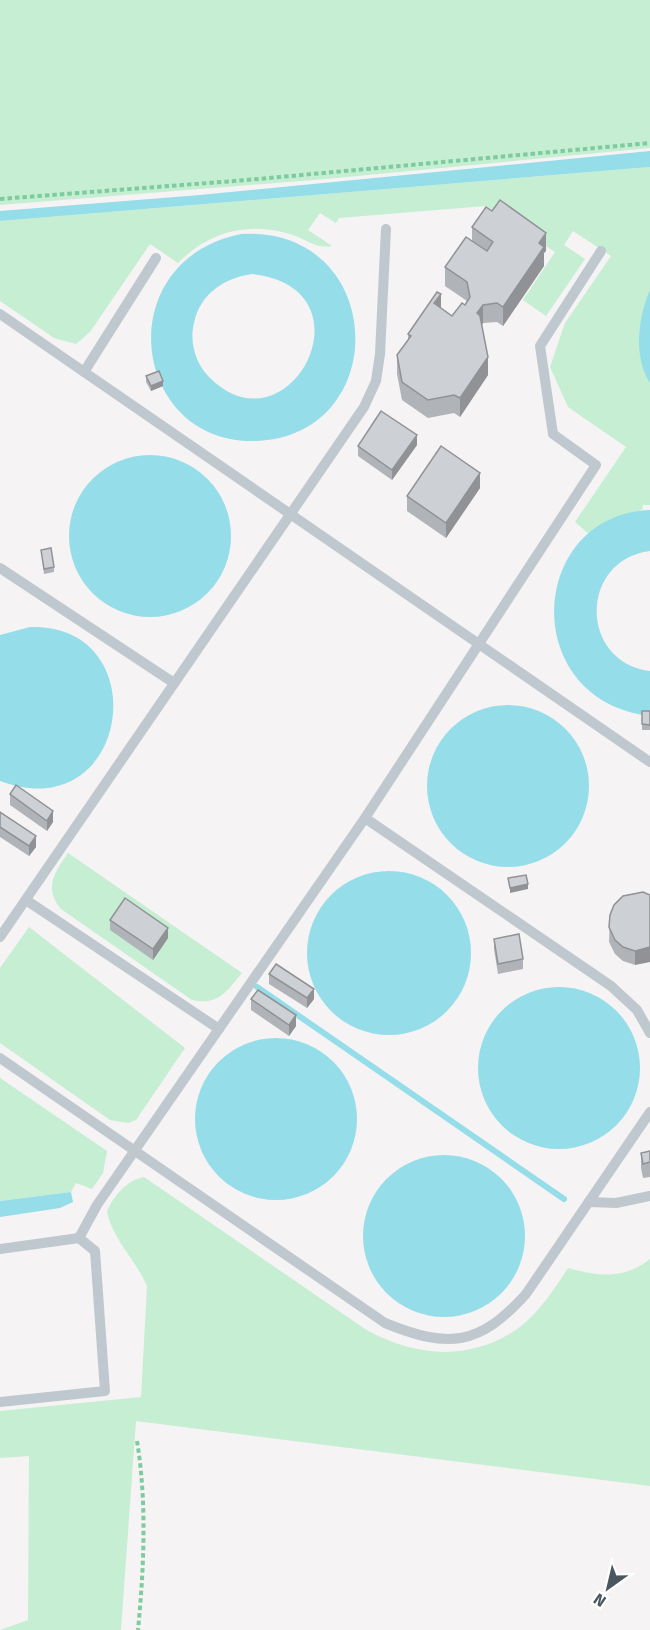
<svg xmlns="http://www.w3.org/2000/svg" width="650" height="1630" viewBox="0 0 650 1630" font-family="'Fira Sans',sans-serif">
  <rect width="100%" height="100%" fill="#f5f3f3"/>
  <!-- green -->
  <g fill="#c6eed2">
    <path d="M0 0H650V148L326 179 0 205Z"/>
    <path d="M650 167V505H643L642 510 615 518 589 534 575 522 626 447 568 407 550 367 565 323 611 256 573 231 564 245 585 259 546 316 523 300 555 252 486 206 339 218 336 223 320 213 308 230 332 246C316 249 308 240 293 235 249 221 210 231 178 263L150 244 90 332 76 344 54 338 0 301V221Z"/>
    <path d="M68 853 242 973C227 991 218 1006 192 1000L61 909C44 888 54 873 68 853Z"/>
    <path d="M29 927 185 1048 136 1120 128 1123 110 1120 0 1043V968Z"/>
    <path d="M0 1078 107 1151 103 1173 92 1189 76 1183 71 1192 0 1201Z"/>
    <path d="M144 1177 365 1329C416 1358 474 1362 521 1326 540 1311 555 1288 568 1268 597 1276 624 1280 650 1259V1486L136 1421 121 1630H0L28 1620 29 1456 0 1458V1411L141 1397 147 1286C136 1260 113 1240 107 1212 113 1196 127 1180 144 1177Z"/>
  </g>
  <!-- water -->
  <g fill="#95dde9" fill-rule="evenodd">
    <path d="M650 151V167L0 221V211L200 195Z"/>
    <path d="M241 234C388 226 394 437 255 441 131 444 108 261 241 234ZM252 274C377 288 289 456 210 378 196 364 189 343 194 323 200 294 224 278 252 274Z"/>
    <path d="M650 290V383C633 357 638 317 650 290Z"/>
    <circle cx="150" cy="536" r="81"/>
    <path d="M650 510V551C579 560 579 662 650 671V716C518 700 527 515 650 510Z"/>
    <path d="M30 627C158 623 131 830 0 781V635Z"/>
    <circle cx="508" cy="786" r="81"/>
    <circle cx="389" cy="953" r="82"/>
    <circle cx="559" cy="1068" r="81"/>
    <circle cx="276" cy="1119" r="81"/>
    <circle cx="444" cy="1236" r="81"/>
    <path d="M71 1192 73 1202 60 1208 0 1217V1201Z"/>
  </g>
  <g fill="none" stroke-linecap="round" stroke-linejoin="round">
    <!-- stream -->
    <path stroke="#95dde9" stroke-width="6" d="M257 987 564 1199"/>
    <!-- path -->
    <g stroke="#7fcba0" stroke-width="4" stroke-dasharray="4.5 3" stroke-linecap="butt">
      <path d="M0 199 247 180 650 143"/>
      <path d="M137 1441C147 1502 144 1568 138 1630"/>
    </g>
    <!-- lane -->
    <g stroke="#bfc8ce" stroke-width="10">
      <path d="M0 314 650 762"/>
      <path d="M84 372 156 258"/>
      <path d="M0 568 174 683"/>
      <path d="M365 818 611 986 637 1010 650 1033"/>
      <path d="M26 900 219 1029"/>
      <path d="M0 937 364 407 376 381 380 354 386 229"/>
      <path d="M0 1058 385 1323C449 1349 479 1346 526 1294L650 1112"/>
      <path d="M589 1202 616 1203 650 1196"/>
      <path d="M79 1238 97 1205 365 818 596 465 553 434 540 346 601 251"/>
      <path d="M0 1249 79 1238 95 1251 105 1391 0 1402"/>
    </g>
  </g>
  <!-- wall -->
  <g fill="#b0b3b7">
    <path d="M472 227 546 251 544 253V266L503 326 497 322 483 323 482 325 488 375 460 417 454 413 428 418 402 400 397 374V355L408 340V334L441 308 452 316 465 305 467 301 445 286V267L472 241Z"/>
    <path d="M146 376 163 386 151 391 146 382Z"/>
    <path d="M417 445 392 480 358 456V446Z"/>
    <path d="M480 488 446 538 407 511V496Z"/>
    <path d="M41 550 54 567V572L44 574Z"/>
    <rect x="642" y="711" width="8" height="19"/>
    <path d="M10 794 53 822 47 831 10 805Z"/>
    <path d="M0 812 36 847 29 856 0 837Z"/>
    <path d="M643 892 635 965 623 961 615 954 609 942 610 915Z"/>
    <path d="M110 920 168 938 153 960 110 930Z"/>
    <path d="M494 939 523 959V969L498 974 494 949Z"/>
    <path d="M269 974 314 999 307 1008 269 984Z"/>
    <path d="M251 999 296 1026 289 1036 251 1010Z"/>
    <path d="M650 1151V1188V1177L643 1178 641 1168V1153Z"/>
  </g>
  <!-- shaded-wall -->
  <g fill="#909295">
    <path d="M546 233V251L544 253V266L503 326V307L539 243Z"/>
    <path d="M441 294V313L434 303Z"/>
    <path d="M483 305V323L477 332V313Z"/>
    <path d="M488 357V375L460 417V398Z"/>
    <path d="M163 381V386L151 391V386Z"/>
    <path d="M417 435V445L392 480V470Z"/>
    <path d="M480 473V488L446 538V523Z"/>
    <path d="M53 811V822L47 831V821Z"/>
    <path d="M36 836V847L29 856V846Z"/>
    <path d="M528 884V889L510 893V888Z"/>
    <path d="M168 928V938L153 960V949Z"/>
    <path d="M650 947V962L635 965V951Z"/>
    <path d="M314 989V999L307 1008V998Z"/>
    <path d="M296 1015V1026L289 1036V1025Z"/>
  </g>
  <!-- building -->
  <g fill="#cdd0d5" stroke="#909295" stroke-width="1.5">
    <path d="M500 200 546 233 539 243 544 247 503 307 497 303 483 305 477 313 480 316 488 357 460 398 454 395 428 400 402 382 397 355 411 336 408 334 437 292 441 294 434 303 452 316 462 303 465 305 470 297 467 282 445 267 466 237 487 251 493 242 472 227 486 207 492 211Z"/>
    <path d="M159 371 163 381 151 386 146 376Z"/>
    <path d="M381 411 417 435 392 470 358 446Z"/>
    <path d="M441 446 480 473 446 523 407 496Z"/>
    <path d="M51 548 54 567 44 569 41 550Z"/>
    <path d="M642 711H650V725L642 724Z"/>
    <path d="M16 785 53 811 47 821 10 794Z"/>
    <path d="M0 812 36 836 29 846 0 827Z"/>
    <path d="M526 875 528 884 510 888 508 878Z"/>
    <path d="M643 892 650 895V947L635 951 623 947 615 940 609 927 610 915 614 905 623 896Z"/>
    <path d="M125 898 168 928 153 949 110 920Z"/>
    <path d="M519 934 523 959 498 964 494 939Z"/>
    <path d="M276 964 314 989 307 998 269 974Z"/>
    <path d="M258 990 296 1015 289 1025 251 999Z"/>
    <path d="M650 1151V1162L643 1164 641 1153Z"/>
  </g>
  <!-- north arrow -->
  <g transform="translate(608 1588) rotate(214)" stroke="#ffffff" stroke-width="4.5" paint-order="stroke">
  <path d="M0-4.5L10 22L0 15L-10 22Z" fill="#4b5760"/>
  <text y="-9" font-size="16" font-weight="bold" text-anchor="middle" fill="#4b5760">N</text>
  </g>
</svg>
